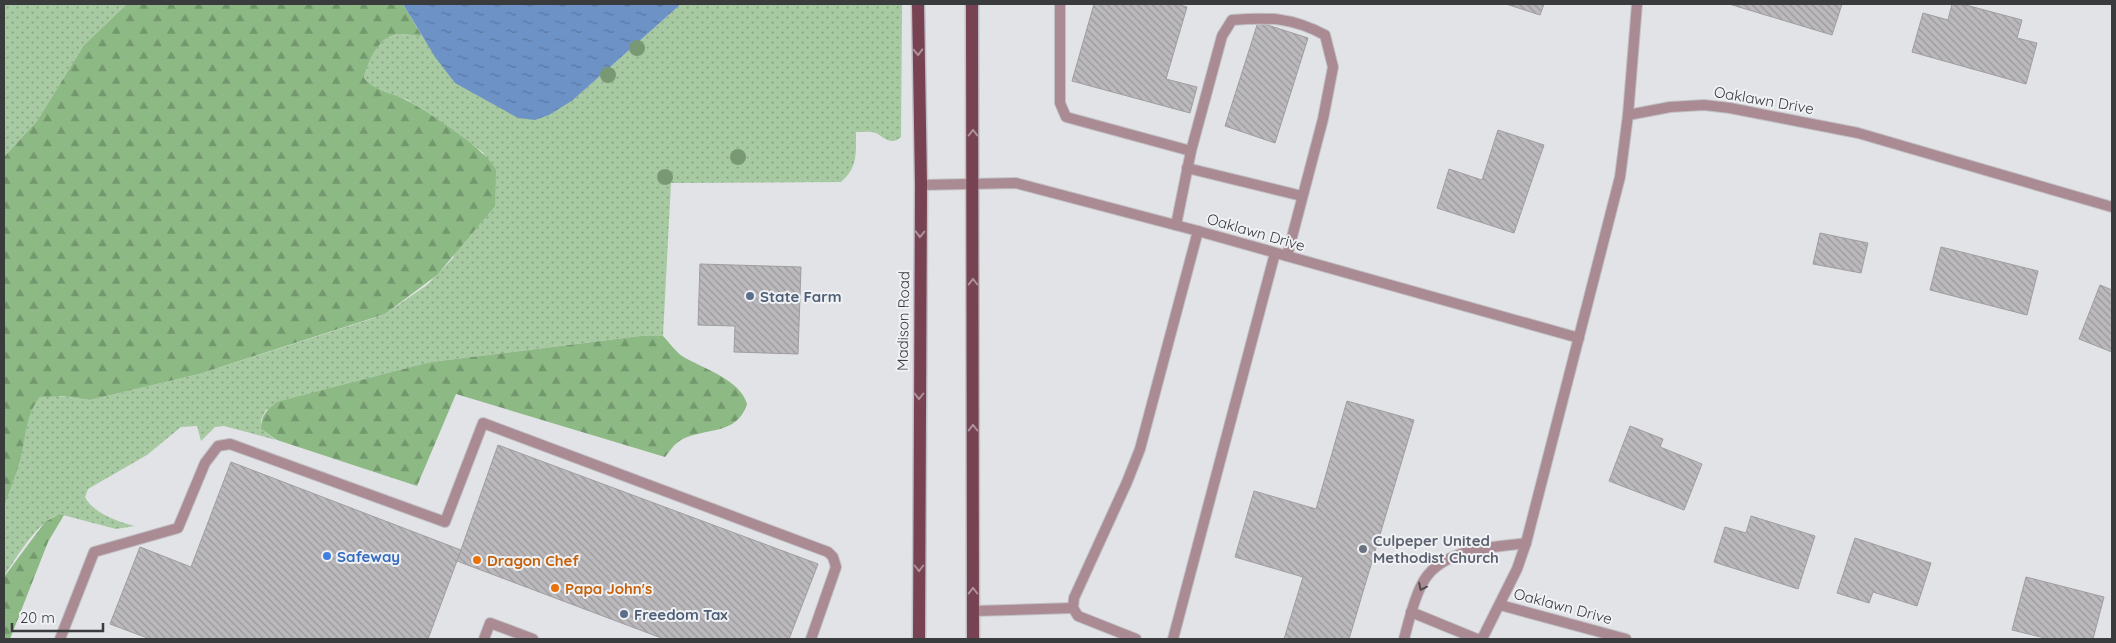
<svg xmlns="http://www.w3.org/2000/svg" width="2116" height="643" viewBox="0 0 2116 643" font-family="Quicksand,sans-serif">
  <defs>
    <pattern id="grass-dots" width="8" height="8" patternUnits="userSpaceOnUse" patternTransform="scale(1.25)"><rect width="8" height="8" fill="#a8caa2"/><path d="M2 2h.1M6 6h.1" fill="none" stroke="#8aa585" stroke-width="1.8" stroke-linecap="round"/></pattern>
    <pattern id="forest-firs" width="22" height="20" patternUnits="userSpaceOnUse" patternTransform="scale(1.25)"><rect width="22" height="20" fill="#8cb984"/><path d="M5 1l3.5 6h-7zM16 11l3.5 6h-7z" fill="#73986d"/></pattern>
    <pattern id="water-ripples" width="26" height="14" patternUnits="userSpaceOnUse" patternTransform="scale(1.25)"><rect width="26" height="14" fill="#6d92c6"/><path d="M2 4q2-2 4 0t4 0M15 11q2-2 4 0t4 0" fill="none" stroke="#5b78a2"/></pattern>
    <pattern id="building-back-hatch" width="6" height="6" patternUnits="userSpaceOnUse" patternTransform="scale(1.25)"><rect width="6" height="6" fill="#bbb9bc"/><path d="M-1 5l2 2M0 0l6 6M5-1l2 2" fill="none" stroke="#99989a"/></pattern>
  </defs>
  <rect width="100%" height="100%" fill="#e2e3e7"/>
  <!-- grass -->
  <g fill="url(#grass-dots)">
    <path d="M4 4H127L84 45 37 121 4 157Z"/>
    <path d="M681 4H902L901 137C891 146 885 138 876 133 871 131 862 132 856 132 856 152 858 168 841 182L671 183 663 336H640L431 362 266 410 261 420V429L276 440 224 426 215 427 201 441 197 426 181 427 147 455 88 489 85 497C93 513 118 522 135 526L116 529 59 514C35 524 18 556 4 576V506L21 455 27 423 34 404 40 397 50 395 90 400 199 374 371 319 385 314 427 285 453 258 484 153 408 100 370 86 364 78C368 61 380 33 401 34 408 34 415 36 422 36L455 83 573 100Z"/>
  </g>
  <!-- forest -->
  <g fill="url(#forest-firs)">
    <path d="M127 4H403L422 36C415 36 408 34 401 34 380 33 368 61 364 78 375 92 393 92 408 101 428 112 487 150 496 170L495 206 437 275 385 314 199 374 90 400 61 396 40 397C26 414 26 436 21 457 16 474 10 490 4 506V157L37 121 84 45Z"/>
    <path d="M640 336H663C669 342 675 351 682 356 703 369 740 379 747 404 737 436 705 427 681 440 674 444 670 451 665 457L456 394 417 486 277 440 261 429C261 415 267 410 277 402L431 362Z"/>
    <path d="M59 514 64 515 48 542 10 639H4V577L45 522Z"/>
  </g>
  <!-- water -->
  <path fill="url(#water-ripples)" d="M403 4H681L573 100 549 115 535 120 518 118 455 83 435 57Z"/>
  <!-- building -->
  <g fill="url(#building-back-hatch)" stroke="#9f9d9f">
    <path d="M1094 4H1176L1187 7 1166 79 1197 87 1190 113 1072 81Z"/>
    <path d="M1506 4H1544L1540 15Z"/>
    <path d="M1729 4H1842L1832 35Z"/>
    <path d="M1952 4H1962L2022 20 2017 38 2037 43 2026 84 1912 52 1923 13 1948 20Z"/>
    <path d="M1258 22 1308 38 1275 143 1225 126Z"/>
    <path d="M1498 130 1544 145 1514 233 1437 208 1449 169 1482 180Z"/>
    <path d="M1820 233 1868 243 1861 273 1813 264Z"/>
    <path d="M1941 247 2038 271 2027 315 1930 290Z"/>
    <path d="M700 264 801 267 798 354 734 352 735 326 698 325Z"/>
    <path d="M2100 285 2112 290V352L2079 339Z"/>
    <path d="M1347 401 1414 420 1349 639H1284L1303 577 1235 557 1254 491 1316 509Z"/>
    <path d="M1630 426 1663 439 1660 447 1702 464 1684 510 1609 481Z"/>
    <path d="M498 445 818 564 789 639H664L457 561Z"/>
    <path d="M231 462 461 550 428 639H150L110 624 140 547 191 567Z"/>
    <path d="M1751 516 1815 536 1798 589 1714 562 1725 527 1746 533Z"/>
    <path d="M1855 538 1931 563 1917 606 1873 592 1869 603 1837 593Z"/>
    <path d="M2026 577 2104 597 2093 639H2049L2012 630Z"/>
  </g>
  <g fill="none" stroke-linecap="round" stroke-linejoin="round">
    <defs>
      <g id="service">
        <path d="M1060 4V103L1066 117 1191 151"/>
        <path d="M1187 168 1302 196"/>
        <path d="M1176 225 1191 151 1222 36 1232 20C1269 17 1291 17 1325 35L1333 67 1323 119 1287 256"/>
        <path d="M973 611 1073 608"/>
        <path d="M1411 612 1477 639"/>
        <path d="M60 639 94 552 178 528 205 463 218 446 230 444 445 522 483 423 828 552 833 557 836 567 811 639"/>
        <path d="M484 639 490 623 533 639"/>
        <path d="M1136 639 1078 616 1073 608 1074 598 1127 482 1140 449 1198 231"/>
        <path d="M1173 639 1275 253"/>
        <path d="M1404 639C1409 621 1413 601 1422 584 1440 548 1492 548 1526 543"/>
      </g>
      <g id="minor">
        <path d="M1628 115 1670 107 1704 105 1730 108 1858 133 2112 207"/>
        <path d="M921 185 1016 183 1198 231 1579 338"/>
        <path d="M1500 605 1626 639"/>
        <path d="M1482 639 1517 569 1526 543 1620 177 1628 115 1637 4"/>
      </g>
      <g id="primary">
        <path d="M918 4 921 185 919 639"/>
        <path d="M972 4 973 639"/>
      </g>
    </defs>
    <!-- service casing -->
    <use href="#service" stroke="#c0c1c5" stroke-width="12"/>
    <!-- minor casing -->
    <use href="#minor" stroke="#c0c1c5" stroke-width="12"/>
    <!-- primary casing -->
    <use href="#primary" stroke="#c0c1c5" stroke-width="15"/>
    <!-- service -->
    <use href="#service" stroke="#ab8b93" stroke-width="10"/>
    <!-- minor -->
    <use href="#minor" stroke="#ab8b93" stroke-width="10"/>
    <!-- primary -->
    <use href="#primary" stroke="#774352" stroke-width="12"/>
  </g>
  <!-- trees -->
  <g fill="#799975">
    <circle cx="637" cy="48" r="8"/>
    <circle cx="608" cy="75" r="8"/>
    <circle cx="738" cy="157" r="8"/>
    <circle cx="665" cy="177" r="8"/>
  </g>
  <!-- one-way arrows -->
  <defs><path id="oneway-chevron" d="M-2-3.5L2.5 0L-2 3.5" fill="none" stroke-width="1.6" stroke-linecap="round" stroke-linejoin="round" transform="scale(1.25)"/></defs>
  <g stroke="#ad919b">
    <use href="#oneway-chevron" transform="translate(918 52) rotate(89)"/>
    <use href="#oneway-chevron" transform="translate(973 133) rotate(-90)"/>
    <use href="#oneway-chevron" transform="translate(920 234) rotate(91)"/>
    <use href="#oneway-chevron" transform="translate(973 282) rotate(-90)"/>
    <use href="#oneway-chevron" transform="translate(919 396) rotate(90)"/>
    <use href="#oneway-chevron" transform="translate(973 428) rotate(-90)"/>
    <use href="#oneway-chevron" transform="translate(919 568) rotate(90)"/>
    <use href="#oneway-chevron" transform="translate(973 591) rotate(-90)"/>
  </g>
  <use stroke="#514b4d" href="#oneway-chevron" transform="translate(1422 587) rotate(116)"/>
  <!-- markers -->
  <g fill="#5c6f8a" stroke="#eff1f4" stroke-width="2">
    <circle cx="750" cy="296" r="5"/>
    <circle cx="624" cy="614" r="5"/>
  </g>
  <circle fill="#6b7280" stroke="#eff1f4" stroke-width="2" cx="1363" cy="549" r="5"/>
  <circle fill="#3f7fe0" stroke="#eff1f4" stroke-width="2" cx="327" cy="556" r="5"/>
  <g fill="#e8710a" stroke="#eff1f4" stroke-width="2">
    <circle cx="477" cy="560" r="5"/>
    <circle cx="555" cy="588" r="5"/>
  </g>
  <g text-anchor="middle" dominant-baseline="central" stroke-width="4" stroke-linejoin="round" paint-order="stroke">
    <!-- street labels -->
    <g font-size="15" fill="#3a3b3c" stroke="#eff1f4">
      <text transform="translate(1764 100) rotate(10)">Oaklawn Drive</text>
      <text transform="translate(1256 232) rotate(16)">Oaklawn Drive</text>
      <text transform="translate(903 321) rotate(-89)">Madison Road</text>
      <text transform="translate(1563 606) rotate(15)">Oaklawn Drive</text>
    </g>
    <!-- service labels -->
    <g font-size="15" font-weight="bold" fill="#4e5e75" stroke="#eff1f4" text-anchor="start">
      <text x="760" y="296">State Farm</text>
      <text x="634" y="614">Freedom Tax</text>
    </g>
    <!-- worship labels -->
    <g font-size="15" font-weight="bold" fill="#5b616d" stroke="#eff1f4" text-anchor="start">
      <text x="1373" y="540">Culpeper United<tspan x="1373" dy="17">Methodist Church</tspan></text>
    </g>
    <!-- shop labels -->
    <g font-size="15" font-weight="bold" fill="#366cbe" stroke="#eff1f4" text-anchor="start">
      <text x="337" y="556">Safeway</text>
    </g>
    <!-- food labels -->
    <g font-size="15" font-weight="bold" fill="#c56008" stroke="#eff1f4" text-anchor="start">
      <text x="487" y="560">Dragon Chef</text>
      <text x="565" y="588">Papa John's</text>
    </g>
  </g>
  <!-- border -->
  <rect width="2116" height="643" fill="none" stroke="#3a3b3c" stroke-width="10"/>
  <!-- scale -->
  <path d="M12 623v8h91v-8" fill="none" stroke="#3a3b3c" stroke-width="2.5"/>
  <text x="20" y="623" font-size="15" fill="#3a3b3c" stroke="#eff1f4" stroke-width="4" paint-order="stroke">20 m</text>
</svg>
